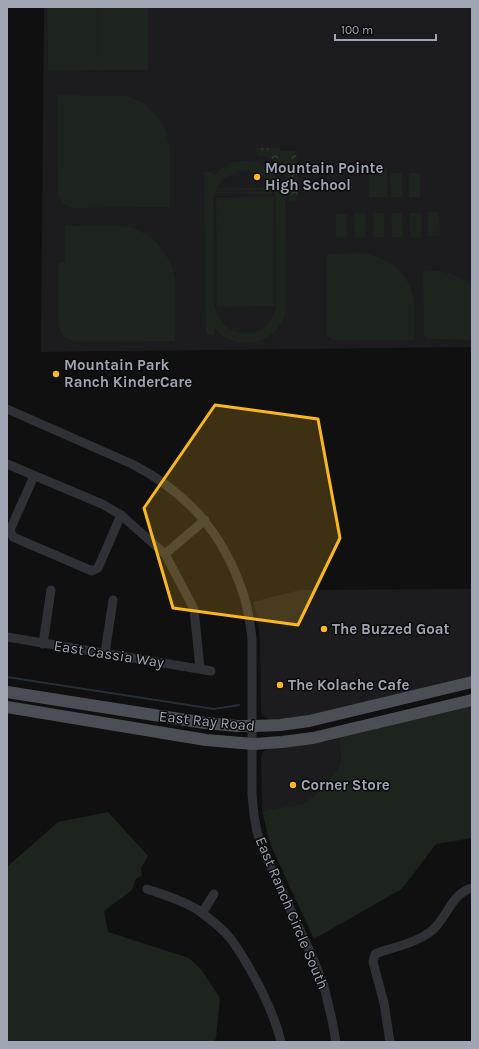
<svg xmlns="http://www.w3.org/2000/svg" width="479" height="1049" viewBox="0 0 479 1049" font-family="Karla,sans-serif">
  <defs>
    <pattern id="forest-crowns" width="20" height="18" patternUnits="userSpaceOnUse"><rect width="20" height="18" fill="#1c241d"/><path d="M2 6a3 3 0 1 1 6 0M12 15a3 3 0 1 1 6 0" fill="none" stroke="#3a413b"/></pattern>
  </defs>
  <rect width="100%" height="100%" fill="#101011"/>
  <!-- built -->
  <g fill="#1c1c1e">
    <path d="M44 7H472V347L41 352Z"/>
    <path d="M472 589V676L314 714 272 720 266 718 262 715 261 710 260 641 257 616 253 602 300 590Z"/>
    <path d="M339 738 341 761 337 770 318 793 303 805 262 811 261 758 263 752 266 750 270 749 324 742Z"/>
  </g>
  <!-- grass -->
  <g fill="#1c241d" fill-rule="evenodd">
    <path d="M47 7H97L98 70 48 71Z"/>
    <rect x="98" y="7" width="50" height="63"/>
    <path d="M57 95 125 96 137 100 144 104 155 114 159 119 166 132 170 148V207L74 208C65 207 60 201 58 192Z"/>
    <path d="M242 161C246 161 251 161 255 162 267 164 279 176 283 187 285 191 284 196 285 200L286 301C286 309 285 318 280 325 268 343 242 348 224 337 220 334 217 331 215 328L214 334H206L204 172H213V177C221 167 229 162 242 161ZM239 171C242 171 246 170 249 171 265 173 274 186 276 201V308C266 345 221 340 214 304L213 198C217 183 225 177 239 171Z"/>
    <path d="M374 167H387V197H369V173Z"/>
    <path d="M390 173H402V197H391Z"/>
    <rect x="409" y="173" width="11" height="24"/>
    <path d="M269 187 271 189 273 194 217 193 216 192 263 191 262 190H218V189Z"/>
    <path d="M274 197 275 306 217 307 216 198Z"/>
    <path d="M428 212H439L440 236H428Z"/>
    <path d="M354 213H365L366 237H355Z"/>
    <rect x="373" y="213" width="11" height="24"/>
    <path d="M391 213H402L403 237H392Z"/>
    <path d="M409 213H421V237H410Z"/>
    <path d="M336 214H347V237L336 238Z"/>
    <path d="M114 225 131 227 149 236 156 242 167 257 172 266 175 277V341L77 342C66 340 60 335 59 324V263L65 262V226Z"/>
    <path d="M363 253C390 258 411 274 414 303 416 315 414 328 414 340H332L327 336V254Z"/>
    <path d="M423 270C441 270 458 273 472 286V340L428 339 424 335Z"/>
    <path d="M472 705V838L436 844 405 885 400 890 314 939 272 848 268 836 262 811 303 804 318 793 337 770 341 761 339 738Z"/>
    <path d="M108 812 148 856 141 868 142 875 136 879 132 890 104 911 108 932 189 958 201 969 220 998 216 1038 214 1042H7V867L58 822Z"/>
  </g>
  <!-- forest -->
  <path fill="url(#forest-crowns)" d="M256 148H280V151H296L298 201H290C287 183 284 154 258 156L256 152Z"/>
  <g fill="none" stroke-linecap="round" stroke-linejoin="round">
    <!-- stream -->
    <path stroke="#262e35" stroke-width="2" d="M7 677 214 709 239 705"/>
    <!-- minor -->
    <g stroke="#303136" stroke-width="9">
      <path d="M7 409 132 464C188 493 223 533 243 593 248 607 250 623 252 638V794L254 815 257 832 264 852 311 954 324 986 332 1020 336 1042"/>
      <path d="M7 464 102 504 121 515 165 554 194 609 200 669"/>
      <path d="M34 476 10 530 13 537 92 571 98 568 121 515"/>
      <path d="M165 554 205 520"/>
      <path d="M7 637 211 671"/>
      <path d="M43 644 51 590"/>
      <path d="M105 653 113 600"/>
      <path d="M147 889C164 895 182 900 198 910 209 918 221 927 230 938 238 948 244 959 250 969 263 992 275 1016 281 1042"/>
      <path d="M202 913 214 894"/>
      <path d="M390 1042 384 1003 373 962 375 954C393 947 414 944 430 932 446 921 451 893 472 888"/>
    </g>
    <!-- major -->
    <g stroke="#4c4e55" stroke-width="12">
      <path d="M7 692 205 723 237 726H253L280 725 309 721 472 682"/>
      <path d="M7 707 206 740 253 744 282 742 313 738 472 700"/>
    </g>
  </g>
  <!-- marked area -->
  <path fill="#f9b820" fill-opacity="0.2" stroke="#f9b820" stroke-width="3" stroke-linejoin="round" d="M215 405 318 419 340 538 298 625 173 608 144 508Z"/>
  <!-- markers -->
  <g fill="#f9b820" stroke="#0b0b0c" stroke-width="1.5">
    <circle cx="257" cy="177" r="4"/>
    <circle cx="56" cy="374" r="4"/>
    <circle cx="324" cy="629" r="4"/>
    <circle cx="280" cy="685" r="4"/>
    <circle cx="293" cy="785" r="4"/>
  </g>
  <g text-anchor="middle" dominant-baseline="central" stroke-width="3" stroke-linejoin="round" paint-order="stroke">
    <!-- poi labels -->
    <g font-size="15" font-weight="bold" fill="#a0a5b3" stroke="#0b0b0c" text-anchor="start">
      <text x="265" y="168">Mountain Pointe<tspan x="265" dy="17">High School</tspan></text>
      <text x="64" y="365">Mountain Park<tspan x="64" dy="17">Ranch KinderCare</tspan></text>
      <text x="332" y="629">The Buzzed Goat</text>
      <text x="288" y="685">The Kolache Cafe</text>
      <text x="301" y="785">Corner Store</text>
    </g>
    <!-- street labels -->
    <g font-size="15" fill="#a0a5b3" stroke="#0b0b0c">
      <text transform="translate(109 654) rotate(9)">East Cassia Way</text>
      <text transform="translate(207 721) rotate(6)">East Ray Road</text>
      <text transform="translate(292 913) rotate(67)">East Ranch Circle South</text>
    </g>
  </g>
  <!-- border -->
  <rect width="479" height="1049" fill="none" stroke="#a0a5b3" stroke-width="16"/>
  <!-- scale -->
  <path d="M335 34v6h101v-6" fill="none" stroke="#a0a5b3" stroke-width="2"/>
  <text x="341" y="34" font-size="12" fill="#a0a5b3" stroke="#0b0b0c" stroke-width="3" paint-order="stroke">100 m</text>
</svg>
